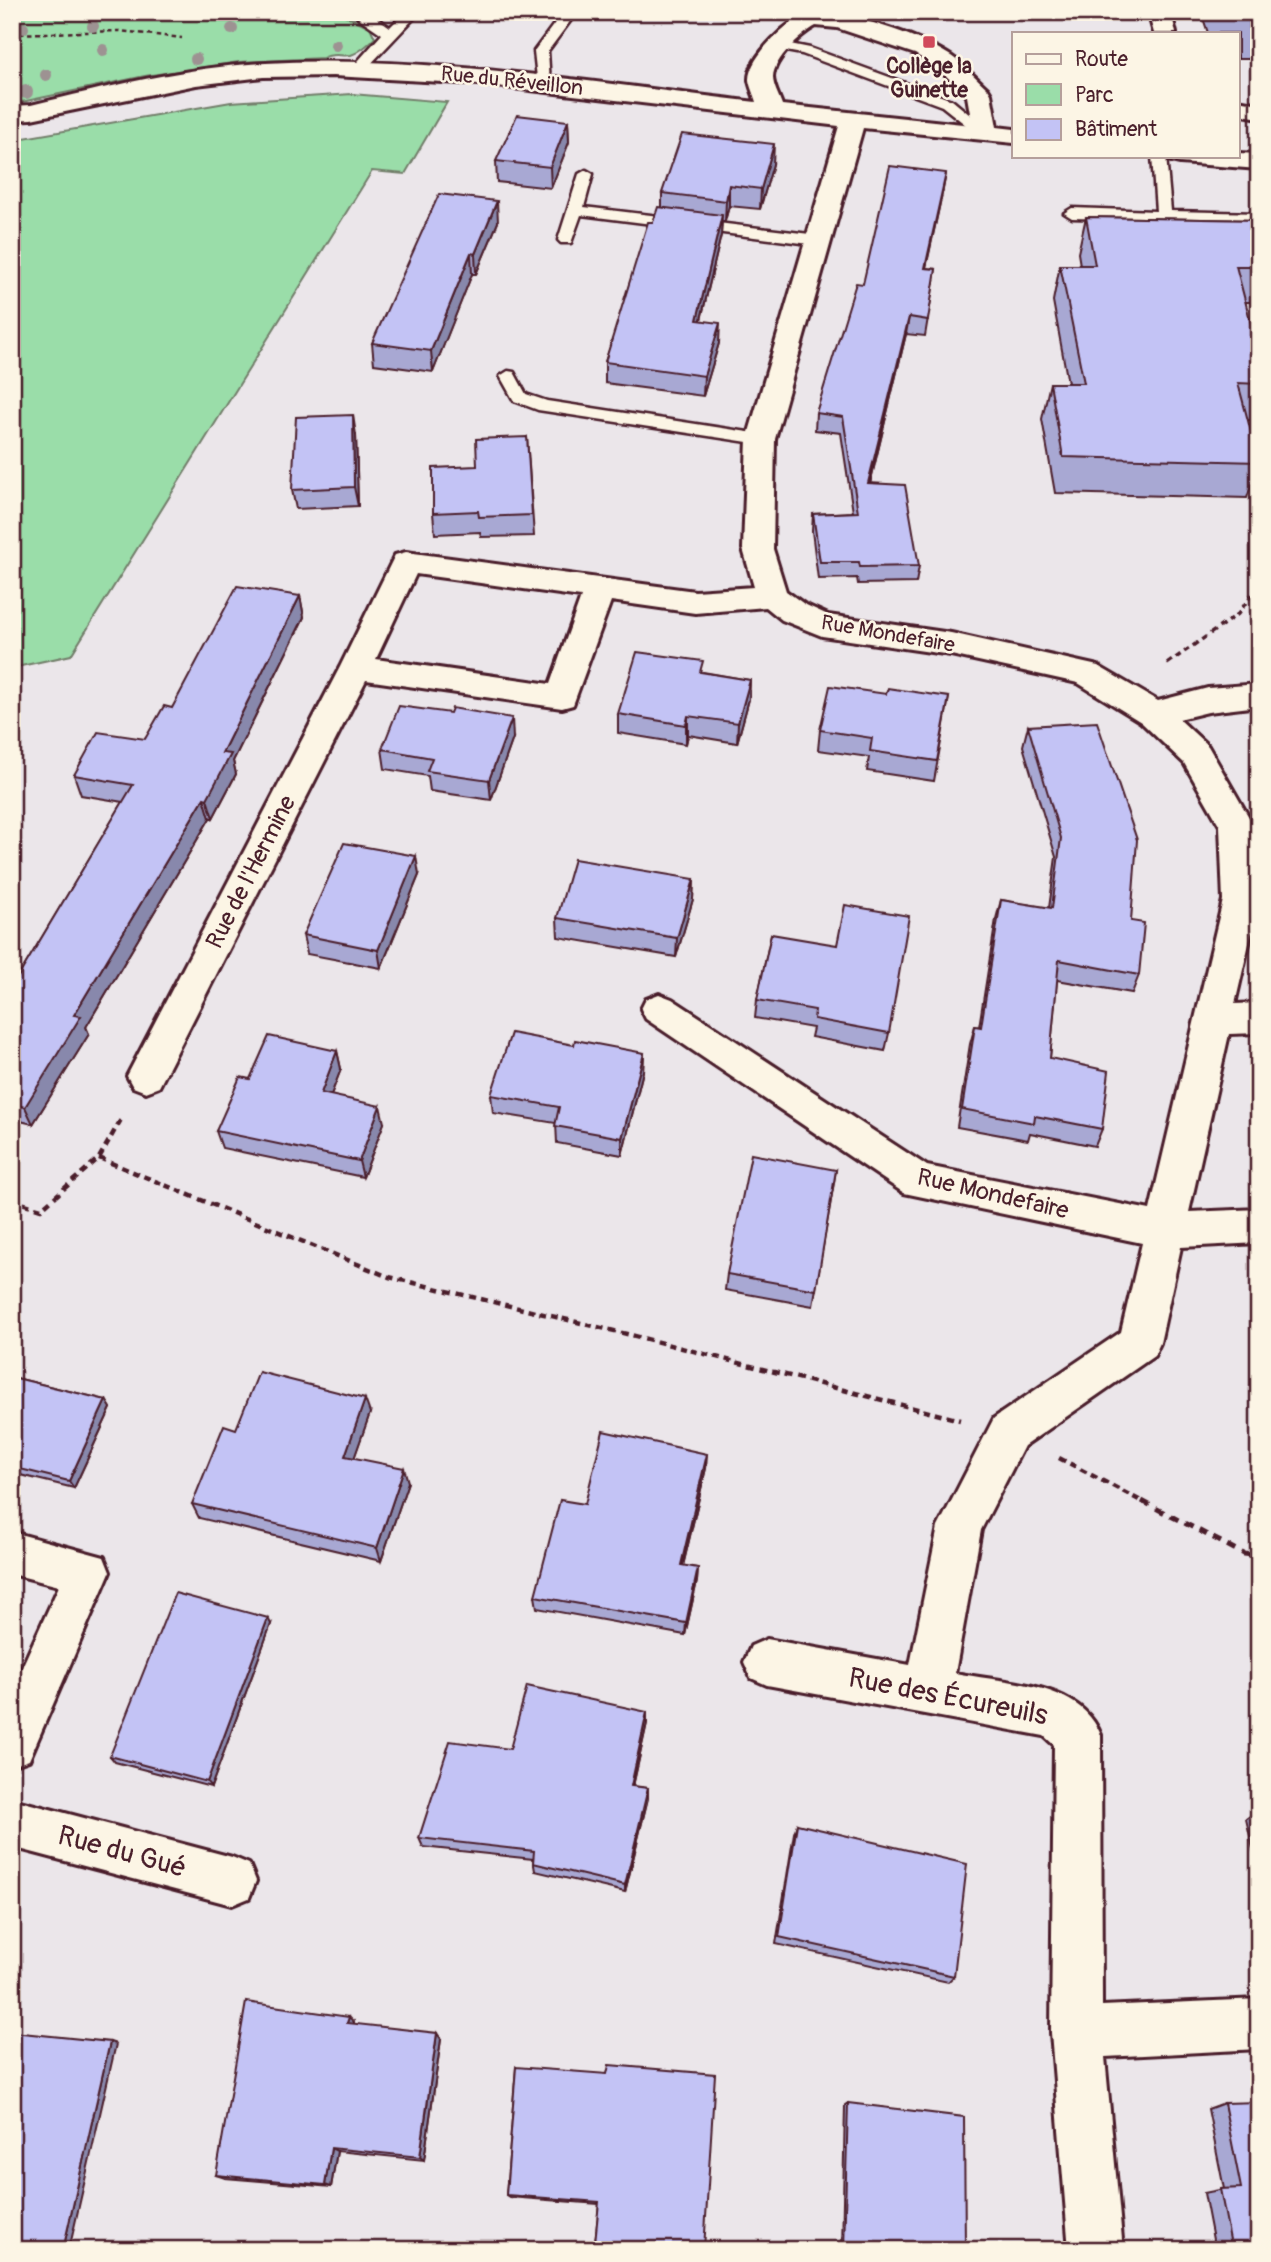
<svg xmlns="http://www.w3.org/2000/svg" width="1271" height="2262" viewBox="0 0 1271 2262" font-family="Pangolin,sans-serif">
  <rect width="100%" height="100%" fill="#ebe6ea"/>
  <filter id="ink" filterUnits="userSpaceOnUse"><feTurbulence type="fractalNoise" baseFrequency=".0143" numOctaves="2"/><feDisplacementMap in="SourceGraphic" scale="14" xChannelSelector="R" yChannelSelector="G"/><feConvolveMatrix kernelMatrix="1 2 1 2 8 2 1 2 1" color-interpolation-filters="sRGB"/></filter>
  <g filter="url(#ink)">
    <!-- green -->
    <g fill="#9adda9" stroke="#727e6a" stroke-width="2">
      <path d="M12 12H338L370 27 375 38C368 44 361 52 351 55 341 57 334 52 323 58L239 62 145 76 12 104Z"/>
      <path d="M352 94 447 102 405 174 372 171 71 655 12 668V140L231 102Z"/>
    </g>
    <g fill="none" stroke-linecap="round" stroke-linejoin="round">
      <defs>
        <g id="lane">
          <path d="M350 12H369L390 27 405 12H420L363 72 358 73 351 69 382 34Z"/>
          <path d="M563 12H577L548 51 550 84 548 87H538L534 51Z"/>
          <path d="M780 42 810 48 952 100 993 134 986 138 981 137 942 106 802 54 775 49 773 46Z"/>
          <path d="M1152 156H1166L1171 211 1259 213V223L1072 218 1064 213 1072 208 1156 211Z"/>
          <path d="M586 170 593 174 584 207 818 235 826 240 818 245 581 215 571 243H561L558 240 579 174Z"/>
          <path d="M508 371 514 372 526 394 547 401 761 434 770 439 761 444 538 410 514 401 500 376Z"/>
        </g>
        <g id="street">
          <path d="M811 12C854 14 915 33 951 56 964 65 976 78 988 89L991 94 997 127 1014 129V143L863 128 775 439 773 549 786 591 804 604 828 615 951 633 1098 666 1158 701 1208 688 1259 684V706L1208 712 1179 719 1208 746 1254 826 1259 900 1235 1004 1259 1003V1033L1229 1034 1189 1212 1259 1209V1243L1181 1247 1160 1343 1154 1356 1024 1446 981 1530 955 1673C1005 1683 1079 1681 1101 1735L1102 2006 1259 1999V2049L1105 2057 1123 2250H1069L1051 2033 1054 1745 1044 1736 767 1685 751 1678 744 1662 751 1646 767 1639 910 1665 938 1527 994 1418 1121 1332 1142 1243 904 1193 646 1019 641 1009 646 999 659 994 672 999 927 1166 1150 1210 1223 900 1220 826 1184 763 1141 722 1078 683 951 655 822 636 782 620 766 607 695 613 611 601 573 705 562 708 366 680 159 1087 146 1092 133 1087 127 1076 340 667 395 555 406 552 695 591 754 587 743 549 747 439 839 126 479 84 333 76 263 77 196 85 31 119 12 120V106L31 105C108 87 186 67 266 63 429 55 594 83 756 102 754 95 750 87 749 80 748 57 791 17 811 12ZM816 26 837 28 915 54 938 68 967 96 972 125 782 105C779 96 773 86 773 77 774 59 800 35 816 26ZM416 574 581 597 550 684 376 659Z"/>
          <path d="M1148 12H1171L1176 33H1154Z"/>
          <path d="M1238 100 1259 104V118L1238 114Z"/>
          <path d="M1238 153 1259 154V169L1180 163 1171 161 1168 156H1238Z"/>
          <path d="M12 1532 104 1557 110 1572 29 1760 12 1766V1689L59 1586 12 1574Z"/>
          <path d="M12 1799 232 1857 249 1864 256 1881 249 1898 232 1905 12 1847Z"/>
        </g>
      </defs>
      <!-- lane casing -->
      <use href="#lane" stroke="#4a1f2b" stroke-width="5"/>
      <!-- street casing -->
      <use href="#street" stroke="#4a1f2b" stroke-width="6"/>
      <!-- path-far3 -->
      <g stroke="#4a1f2b" stroke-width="2.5" stroke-dasharray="4.5 3.5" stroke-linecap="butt">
        <path d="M454 12 518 22"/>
        <path d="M12 34 120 31 182 38"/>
      </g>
      <!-- path-far2 -->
      <path stroke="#4a1f2b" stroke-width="3.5" stroke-dasharray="6 4.5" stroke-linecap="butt" d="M1167 664 1238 614 1259 584"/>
      <!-- path-far1 -->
      <g stroke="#4a1f2b" stroke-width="4.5" stroke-dasharray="7 5" stroke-linecap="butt">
        <path d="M99 1158 389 1277 631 1335 960 1420"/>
        <path d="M12 1200 41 1209 99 1158 123 1116"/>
        <path d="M1059 1458 1145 1503"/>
      </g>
      <!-- path -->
      <path stroke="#4a1f2b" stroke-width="5" stroke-dasharray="9 7" stroke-linecap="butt" d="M1142 1501 1244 1554 1259 1556"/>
      <!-- lane -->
      <use href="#lane" fill="#fcf5e5" fill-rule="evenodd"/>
      <!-- street -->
      <use href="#street" fill="#fcf5e5" fill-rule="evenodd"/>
    </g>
    <!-- trees -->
    <g fill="#9d9292">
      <circle cx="93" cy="26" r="6"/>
      <circle cx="23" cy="28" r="6"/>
      <circle cx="232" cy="29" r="6"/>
      <circle cx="336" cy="45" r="6"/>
      <circle cx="103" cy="50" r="6"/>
      <circle cx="196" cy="59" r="6"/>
      <circle cx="46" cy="75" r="6"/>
      <circle cx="26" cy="92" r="7"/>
    </g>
    <!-- wall -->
    <g fill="#a8a8d3" stroke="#4a1f2b" stroke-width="2">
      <path d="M1201 12H1259V59H1238V33H1208Z"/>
      <path d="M568 121 569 142 551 188 497 182 496 161Z"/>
      <path d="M773 164 760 209 729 206 725 221H722L721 235 701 320 719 343 703 396 605 383V362L653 222 662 207V193Z"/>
      <path d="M946 173 943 189 926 268 936 269 925 336 906 334 870 484 919 566 916 583 858 584 857 578 818 579 812 531 813 514 853 512 841 433 815 430 816 413 863 284Z"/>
      <path d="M1086 217 1259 220V302H1245L1259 354V408L1255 420H1248L1259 462 1247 498 1055 493 1042 419 1050 383H1068L1053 301 1060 265H1080L1078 253Z"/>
      <path d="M498 222 476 274H472L433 372 374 364 372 343Z"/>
      <path d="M356 435 358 506 296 509 292 490Z"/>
      <path d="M527 437 534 536 481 537 480 532 435 534 433 513 477 466Z"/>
      <path d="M300 596 304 617 233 761 236 774 213 818H210L86 1027 89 1034 33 1124 12 1119V987L123 802 81 795 74 775 145 739 172 708Z"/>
      <path d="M703 672 750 680 749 699 737 743 688 735 686 744 618 733V714Z"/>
      <path d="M886 694 949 697 934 781 867 771 869 757 818 750 820 730Z"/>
      <path d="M1028 726 1131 921 1139 975 1132 993 1057 980 1050 1058 1102 1129 1095 1146 1030 1133 1028 1140 957 1127 970 1044 975 1026 979 1027 996 919 1001 900 1049 908 1056 857 1023 746Z"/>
      <path d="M513 738 491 800 430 791 428 776 385 769 382 749Z"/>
      <path d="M419 875 381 968 307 954 303 935Z"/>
      <path d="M694 879 693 899 676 957 558 937 557 918Z"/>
      <path d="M771 934 889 1033 885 1051 811 1037 813 1028 755 1018 757 1000Z"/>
      <path d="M574 1045 644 1053 643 1071 622 1155 557 1143 556 1123 493 1113 491 1095Z"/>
      <path d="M337 1051 341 1069 331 1095 384 1123 363 1177 222 1148 216 1131 250 1079Z"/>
      <path d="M836 1170 813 1306 725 1290 727 1274Z"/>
      <path d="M12 1377 106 1400 111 1408 74 1488 12 1473Z"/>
      <path d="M370 1413 354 1458 408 1482 381 1561 199 1518 192 1504Z"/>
      <path d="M706 1468 683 1566 698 1568 697 1581 685 1635 537 1608 535 1596 585 1504Z"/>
      <path d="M271 1624 211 1787 115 1762 110 1756Z"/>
      <path d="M647 1712V1723L633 1786 648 1788V1798L625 1892 535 1871 533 1859 423 1847 419 1838 510 1749Z"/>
      <path d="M1258 1810H1259V1875L1246 1819Z"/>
      <path d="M797 1824 954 1976 948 1982 776 1944 794 1833Z"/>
      <path d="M354 2022V2024L441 2039 424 2160 337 2151 331 2187 225 2178 216 2175Z"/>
      <path d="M516 2067 704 2249 703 2250 596 2244 595 2243 599 2204 509 2197 506 2195Z"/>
      <path d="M848 2103 965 2250H842L845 2105Z"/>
      <path d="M1224 2103 1259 2250H1215L1204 2193 1224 2189 1208 2109Z"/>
    </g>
    <!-- shaded-wall -->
    <g fill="#8888ac" stroke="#4a1f2b" stroke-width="2">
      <path d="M568 121 569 142 551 188 550 167Z"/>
      <path d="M774 144 773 164 760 209 761 189Z"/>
      <path d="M946 173 943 189 922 285 925 268Z"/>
      <path d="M729 185V206L725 221 726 201Z"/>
      <path d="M497 201 498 222 476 274 475 254Z"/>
      <path d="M722 215 721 235 696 340 697 320Z"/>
      <path d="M471 253 472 274 433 372 431 351Z"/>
      <path d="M909 317 906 334 866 500 868 483Z"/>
      <path d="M720 323 719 343 703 396 704 376Z"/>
      <path d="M353 415 356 435 358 506 354 487Z"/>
      <path d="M300 596 304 617 233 761 236 774 213 818 207 799 222 753Z"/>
      <path d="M750 680 749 699 737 743 738 723Z"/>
      <path d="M688 716V735L686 744V725Z"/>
      <path d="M512 718 513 738 491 800 489 780Z"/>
      <path d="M204 798 210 818 86 1027 89 1034 33 1124 25 1107 74 1015Z"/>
      <path d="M416 856 419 875 381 968 378 950Z"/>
      <path d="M694 879 693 899 676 957 677 938Z"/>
      <path d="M337 1051 341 1069 325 1110 321 1093Z"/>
      <path d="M644 1053 643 1071 622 1155V1138Z"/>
      <path d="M380 1106 384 1123 363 1177 359 1161Z"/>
      <path d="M365 1399 370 1413 350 1470 345 1456Z"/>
      <path d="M106 1400 111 1408 74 1488 69 1481Z"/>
      <path d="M707 1454 706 1468 680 1578 681 1565Z"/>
      <path d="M404 1468 408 1482 381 1561 377 1548Z"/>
      <path d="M698 1568 697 1581 685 1635 686 1623Z"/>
      <path d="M268 1618 271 1624 211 1787 207 1782Z"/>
      <path d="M647 1712V1723L631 1795V1786Z"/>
      <path d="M648 1788V1798L625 1892V1885Z"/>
      <path d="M349 2017 354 2022 353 2028 347 2023Z"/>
      <path d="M437 2033 441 2039 424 2160 420 2157Z"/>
      <path d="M110 2042 116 2044 69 2250H63Z"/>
      <path d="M331 2148 337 2151 331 2187 325 2185Z"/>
    </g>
    <!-- building -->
    <g fill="#c3c3f5" stroke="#4a1f2b" stroke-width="2">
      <rect x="1226" y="12" width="33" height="3"/>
      <path d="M517 115 568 121 550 167 496 161Z"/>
      <path d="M682 134 774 144 761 189 729 185 726 201 662 193Z"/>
      <path d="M890 166 946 173 925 268 936 269 928 320 909 317 868 483 905 485 919 566 860 567 859 562H820L813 514 858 512 843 417 816 413 856 283 863 284Z"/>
      <path d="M439 194 497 201 475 254 471 253 431 351 372 343Z"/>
      <path d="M658 207 722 215 697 320 720 323 704 376 605 362 648 222H653Z"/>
      <path d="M1086 217 1259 220V266H1236L1259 354V384L1238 383 1259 462 1063 457 1050 383H1084L1060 265H1095Z"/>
      <path d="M353 415 354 487 292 490 296 417Z"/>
      <path d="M527 437 532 515 479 517 478 511 433 513V468L477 466 476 439Z"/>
      <path d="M237 586 300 596 222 753 231 754 207 799 204 798 74 1015 81 1016 25 1107 12 1104V987L133 785 74 775 98 732 145 739 164 706 172 708Z"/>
      <path d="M637 652 703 661 700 672 750 680 738 723 688 716 686 725 618 714Z"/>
      <path d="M830 686 886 694 888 688 949 697 937 761 870 751 872 738 820 730Z"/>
      <path d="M399 706 450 713 452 708 512 718 489 780 427 771 432 758 382 749Z"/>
      <path d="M1097 722 1137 840 1131 921 1144 923 1139 975 1059 960 1050 1058 1109 1071 1102 1129 1035 1116 1034 1123 962 1109 975 1026 981 1027 1001 900 1052 908 1061 838 1028 726Z"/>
      <path d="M344 843 416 856 378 950 303 935Z"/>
      <path d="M574 859 694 879 677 938 557 918Z"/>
      <path d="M845 905 909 916 889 1033 814 1019 815 1010 757 1000 771 934 837 945Z"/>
      <path d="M511 1033 574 1045 575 1040 644 1053 622 1138 555 1126 559 1107 491 1095Z"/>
      <path d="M269 1036 337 1051 321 1093 380 1106 359 1161 216 1131 240 1077 250 1079Z"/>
      <path d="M751 1154 836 1170 816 1290 727 1274Z"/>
      <path d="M259 1372 365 1399 345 1456 404 1468 377 1548 192 1504 224 1425 236 1429Z"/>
      <path d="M12 1377 106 1400 69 1481 12 1467Z"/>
      <path d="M603 1431 707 1454 681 1565 698 1568 686 1623 535 1596 560 1500 585 1504Z"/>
      <path d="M175 1593 268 1618 207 1782 110 1756Z"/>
      <path d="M527 1686 647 1712 631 1786 648 1788 625 1885 533 1863 534 1851 419 1838 450 1741 510 1749Z"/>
      <path d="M797 1824 967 1864 954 1976 779 1937Z"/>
      <path d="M246 2002 349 2017 347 2023 437 2033 420 2157 331 2148 325 2185 216 2175Z"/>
      <path d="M12 2032 110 2042 63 2250H32L12 2248Z"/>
      <path d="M609 2065 715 2074 704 2249 595 2243 599 2202 506 2195 516 2067 607 2074Z"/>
      <path d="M1259 2102V2250H1232L1220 2189 1241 2188 1224 2103Z"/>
      <path d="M848 2103 964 2117 965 2250H844Z"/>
    </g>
  </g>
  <!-- markers -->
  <rect fill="#d1495b" stroke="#fcf5e5" stroke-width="2.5" x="922" y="35" width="14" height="14" rx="3.5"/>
  <g text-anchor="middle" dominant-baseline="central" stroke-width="5" stroke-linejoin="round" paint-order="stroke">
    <!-- far-poi labels -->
    <g font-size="21" font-weight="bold" fill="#4a1f2b" stroke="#fcf5e5">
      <text x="929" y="66">Collège la<tspan x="929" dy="24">Guinette</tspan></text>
    </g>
    <!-- far-street labels -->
    <g font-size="21" fill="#4a1f2b" stroke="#fcf5e5">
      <text transform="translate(512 81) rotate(6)">Rue du Réveillon</text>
      <text transform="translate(888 634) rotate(10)">Rue Mondefaire</text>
    </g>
    <!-- street labels -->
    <g font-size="24" fill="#4a1f2b" stroke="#fcf5e5">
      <text transform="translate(251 872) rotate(-63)">Rue de l'Hermine</text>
      <text transform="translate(993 1194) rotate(13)">Rue Mondefaire</text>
    </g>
    <!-- near-street labels -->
    <g font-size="28" fill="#4a1f2b" stroke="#fcf5e5">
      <text transform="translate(948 1697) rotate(11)">Rue des Écureuils</text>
      <text transform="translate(122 1852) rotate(15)">Rue du Gué</text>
    </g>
  </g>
  <!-- margin -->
  <rect width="1271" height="2262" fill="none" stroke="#fcf5e5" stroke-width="42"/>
  <rect x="21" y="21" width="1229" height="2220" fill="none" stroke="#4a1f2b" stroke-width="2.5" filter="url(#ink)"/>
  <!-- legend -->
  <rect x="1012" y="32" width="228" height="126" fill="#fcf5e5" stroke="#b59f9b" stroke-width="2"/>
  <rect x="1026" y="54" width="35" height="10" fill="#fcf5e5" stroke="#b59f9b" stroke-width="2"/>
  <text x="1075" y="66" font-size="21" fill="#4a1f2b">Route</text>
  <rect x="1026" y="84" width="35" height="21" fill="#9adda9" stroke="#b59f9b" stroke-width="2"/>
  <text x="1075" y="102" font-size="21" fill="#4a1f2b">Parc</text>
  <rect x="1026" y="119" width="35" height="21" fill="#c3c3f5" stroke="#b59f9b" stroke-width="2"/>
  <text x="1075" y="136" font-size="21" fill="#4a1f2b">Bâtiment</text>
</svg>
